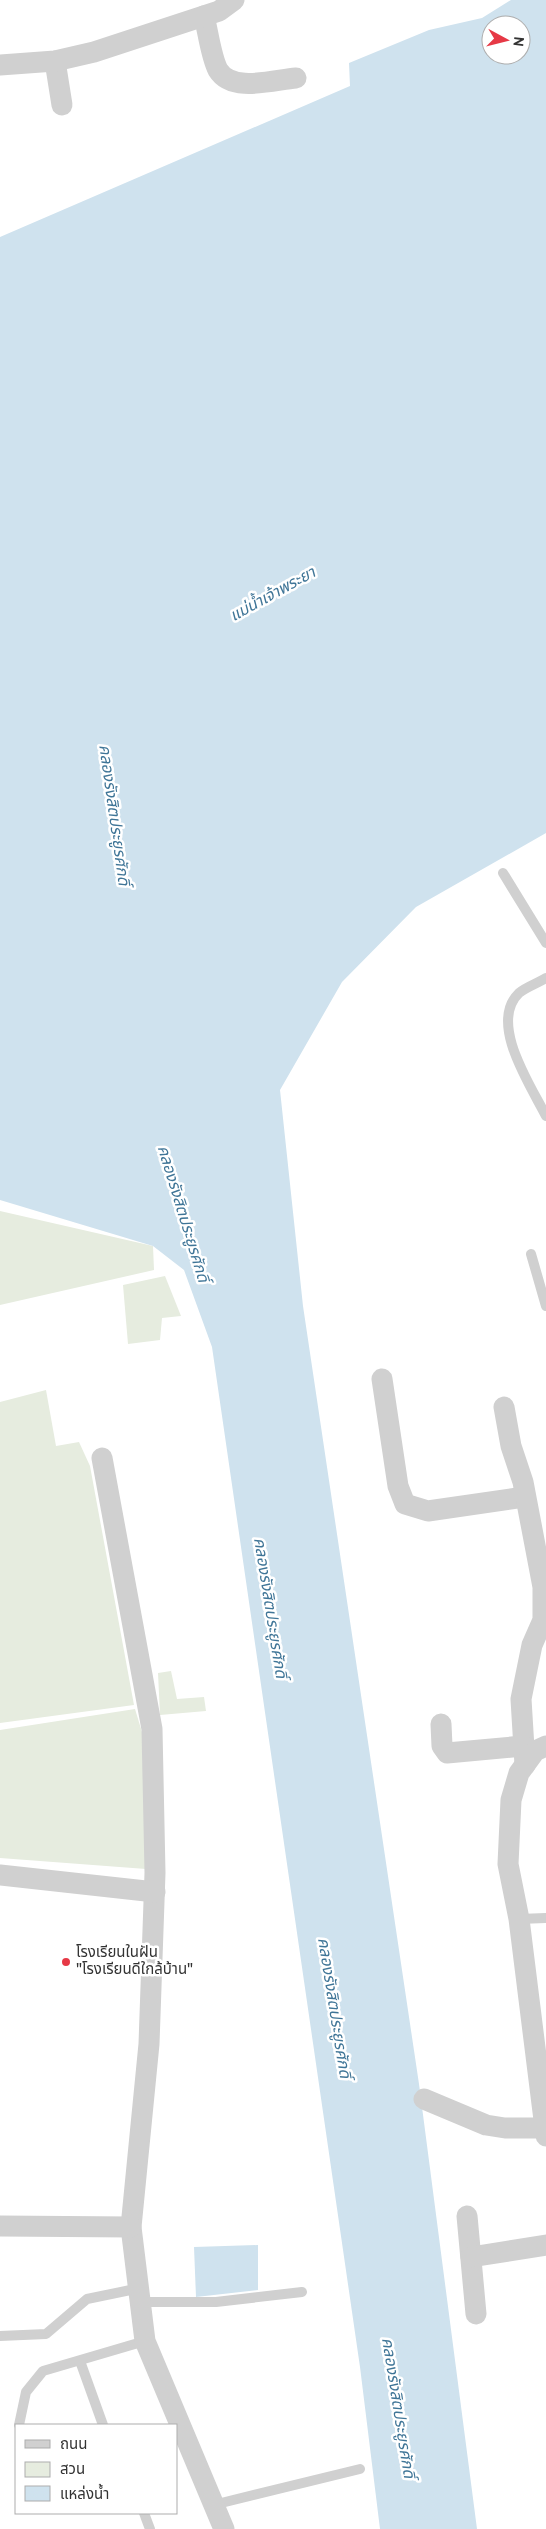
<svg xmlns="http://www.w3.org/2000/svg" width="546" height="2529" viewBox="0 0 546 2529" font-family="Overpass,'Noto Sans Thai',sans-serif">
  <rect width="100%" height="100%" fill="#fff"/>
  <!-- green -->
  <g fill="#e6ecdf">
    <path d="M0 1211 153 1246 154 1270 0 1305Z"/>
    <path d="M165 1276 181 1316 162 1318 160 1340 128 1344 123 1285Z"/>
    <path d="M46 1390 56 1446 79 1442 90 1466 134 1705 0 1723V1402Z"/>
    <path d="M171 1671 177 1699 204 1697 206 1711 160 1715 158 1673Z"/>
    <path d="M135 1709 142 1732 146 1869 0 1858V1730Z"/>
  </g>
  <!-- water -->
  <g fill="#cfe2ee" fill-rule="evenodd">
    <path d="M511 0H546V833L416 907 342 982 280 1090 303 1306 419 2084 477 2529H380L360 2367 212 1347 184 1270 153 1246 0 1200V237L350 86 349 63 429 30 482 18ZM491 25H521V55H491Z"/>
    <path d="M258 2245V2290L196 2297 194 2247Z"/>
  </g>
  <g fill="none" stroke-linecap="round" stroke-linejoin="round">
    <!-- lane -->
    <g stroke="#d0d0d0" stroke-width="10">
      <path d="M503 873 546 943"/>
      <path d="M546 978C538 983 526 987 519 993 488 1023 531 1086 546 1116"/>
      <path d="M531 1254 546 1306"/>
      <path d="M519 1919 546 1918"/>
      <path d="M142 2302H216L302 2292"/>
      <path d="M0 2336 46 2334 87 2299 140 2288"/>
      <path d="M80 2361 103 2425"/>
      <path d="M19 2425 26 2392 43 2371 145 2341"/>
      <path d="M213 2505 360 2469"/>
      <path d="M144 2513 150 2529"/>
    </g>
    <!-- street -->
    <g stroke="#d0d0d0" stroke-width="21">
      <path d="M204 16C208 31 211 57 218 70 232 93 273 80 296 78"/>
      <path d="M55 61 62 105"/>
      <path d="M0 65 55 61 94 52 219 11 234 0"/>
      <path d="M382 1379 398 1486 405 1504 428 1511 524 1497"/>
      <path d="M504 1407 511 1446 523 1482 543 1587V1620L532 1645 521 1699 525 1765"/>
      <path d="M102 1458 152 1729 155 1873 149 2044 131 2227 145 2341 224 2529"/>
      <path d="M441 1724 442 1746 447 1753 523 1746"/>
      <path d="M546 1746 535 1751 519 1773 511 1800 508 1864 519 1919 546 2136"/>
      <path d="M0 1875 155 1892"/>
      <path d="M424 2099 486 2125 505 2128H545"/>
      <path d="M467 2216 476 2314"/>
      <path d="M0 2226 131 2227"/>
      <path d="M471 2257 546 2245"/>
    </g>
  </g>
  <!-- markers -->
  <circle fill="#e63946" stroke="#fff" stroke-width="2" cx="66" cy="1962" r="5"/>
  <g text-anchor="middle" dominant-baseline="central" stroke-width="5" stroke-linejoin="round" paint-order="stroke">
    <!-- poi labels -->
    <g font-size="15" fill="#333" stroke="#fff" text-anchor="start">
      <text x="76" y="1953">โรงเรียนในฝัน<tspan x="76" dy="17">"โรงเรียนดีใกล้บ้าน"</tspan></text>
    </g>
    <!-- water labels -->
    <g font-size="16" font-style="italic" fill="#3f7597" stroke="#fff">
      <text transform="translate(273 595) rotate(-29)">แม่น้ำเจ้าพระยา</text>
      <text transform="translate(113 815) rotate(82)">คลองรังสิตประยูรศักดิ์</text>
      <text transform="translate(182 1214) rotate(73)">คลองรังสิตประยูรศักดิ์</text>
      <text transform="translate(269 1608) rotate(81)">คลองรังสิตประยูรศักดิ์</text>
      <text transform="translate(333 2008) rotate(81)">คลองรังสิตประยูรศักดิ์</text>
      <text transform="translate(397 2408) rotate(81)">คลองรังสิตประยูรศักดิ์</text>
    </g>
  </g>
  <!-- legend -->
  <rect x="15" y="2424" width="162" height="90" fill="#ffffff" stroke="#adadad"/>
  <rect x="25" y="2440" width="25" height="8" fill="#d0d0d0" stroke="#adadad"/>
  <text x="60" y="2449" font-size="15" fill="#333333">ถนน</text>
  <rect x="25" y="2462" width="25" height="15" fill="#e6ecdf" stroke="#adadad"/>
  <text x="60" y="2474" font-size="15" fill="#333333">สวน</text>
  <rect x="25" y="2486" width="25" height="15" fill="#cfe2ee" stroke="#adadad"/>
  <text x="60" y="2499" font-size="15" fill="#333333">แหล่งน้ำ</text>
  <!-- north arrow -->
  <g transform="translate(506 40) rotate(97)"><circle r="24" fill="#ffffff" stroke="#adadad"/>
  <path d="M0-4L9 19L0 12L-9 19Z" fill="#e63946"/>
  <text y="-8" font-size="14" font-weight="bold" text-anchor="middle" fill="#333333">N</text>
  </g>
</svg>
